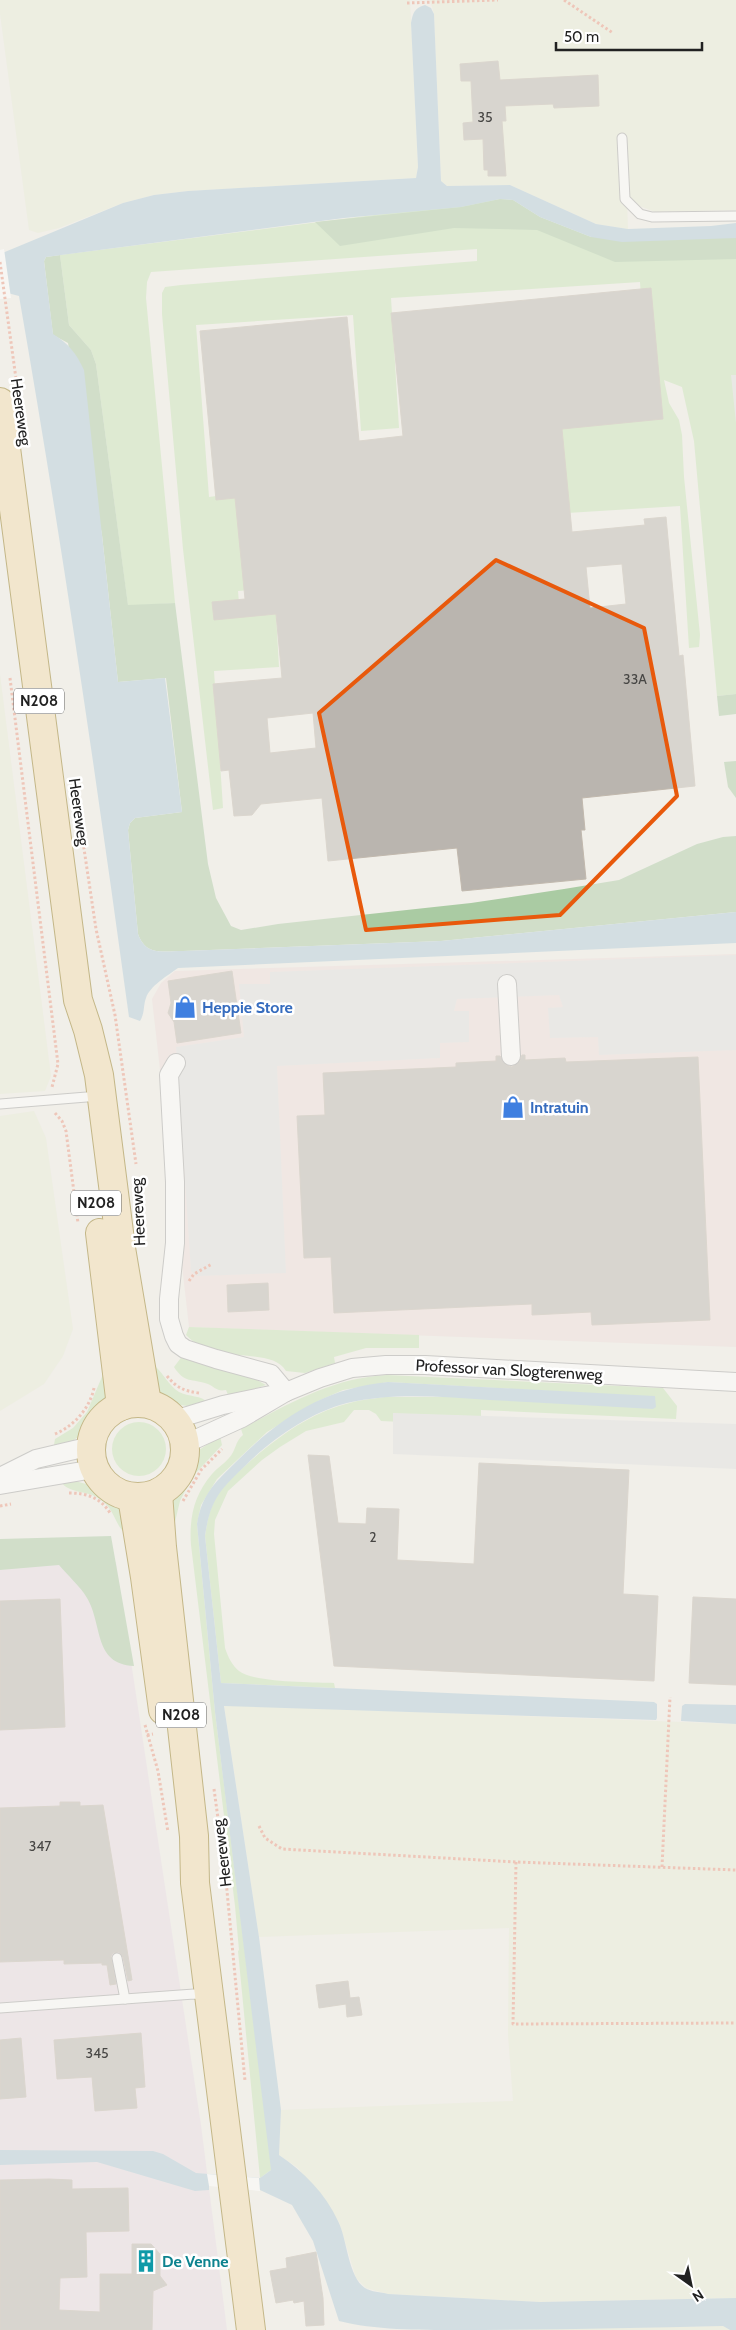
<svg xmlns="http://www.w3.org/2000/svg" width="736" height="2330" viewBox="0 0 736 2330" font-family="Cabin,sans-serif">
  <rect width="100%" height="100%" fill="#f1efe9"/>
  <!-- commercial -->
  <path fill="#efdedb" d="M736 954V1347L189 1327 152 999 161 983 175 971Z"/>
  <!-- industrial -->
  <path fill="#e9dce5" d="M116 1562 201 2125 227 2330H0V1567Z"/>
  <!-- farmland -->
  <g fill="#e9edd7">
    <path d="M0 0H410L418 167 416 178 188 191 154 195 123 203 59 228 38 233 29 230 0 14Z"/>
    <path d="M430 0H736V210L655 212 627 201 628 229 596 224 510 185 447 186 441 181 434 14Z"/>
    <path d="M0 674 51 1076 45 1091 0 1094Z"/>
    <path d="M34 1111 46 1138 73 1329 63 1356 44 1384 0 1411V1116Z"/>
    <path d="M224 1705 736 1724V2298L540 2302 388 2294 366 2288 356 2278 339 2222 298 2168 279 2155 281 2110 513 2101 508 2035 509 1928 259 1937Z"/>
    <path d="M723 2326 730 2330H476Z"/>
  </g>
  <!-- grass -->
  <g fill="#c7e5b5">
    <path d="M500 199 513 200 540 217 591 237 736 238V694L717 696 694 441 682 387 664 380 669 403 679 420 682 435 684 477 700 635 699 647 689 648 680 506 567 513 561 421 649 416 640 282 391 298 399 428 361 431 353 315 196 325 209 497 245 492 251 590 238 591 240 616 276 614 279 667 214 671 223 808 213 810 183 549 162 314V293L165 287 181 285 477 261V249L151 272 147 282 146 298 175 603 128 606 96 364 91 350 69 325 60 255Z"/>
    <path d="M189 1327 419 1335V1348H366L334 1357 335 1363 305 1373 286 1371C271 1345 216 1367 186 1335Z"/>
    <path d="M183 1355 246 1374 266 1385 229 1397 226 1390C217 1392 215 1387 208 1384 191 1378 185 1384 174 1367Z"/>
    <path d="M155 1366C164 1374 168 1385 179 1392 188 1397 202 1395 208 1403 186 1410 171 1405 156 1389Z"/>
    <path d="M104 1372 111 1391C97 1419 86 1437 57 1449L54 1445 55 1439 73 1428 87 1412Z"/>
    <path d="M387 1375 663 1388 677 1406 676 1419 481 1410V1417L403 1422 381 1421 376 1414 369 1410H354L344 1422 306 1431 280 1447 262 1460 228 1491 215 1520 214 1534 225 1648C228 1657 232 1665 239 1671 255 1683 313 1682 334 1683L335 1688 221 1683 205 1536C207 1523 209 1511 215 1499 222 1485 235 1475 246 1465 275 1439 308 1414 346 1404 358 1400 372 1399 384 1397H656L388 1382 343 1390 318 1401 267 1432 217 1479 201 1505 197 1524 215 1712 271 2161V2170L260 2178 238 1951 239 1950 235 1906 191 1545C189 1518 194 1495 212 1474 217 1468 224 1464 229 1458 236 1451 235 1441 243 1435L241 1429C289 1404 331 1378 387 1375Z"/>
    <circle cx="139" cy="1449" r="27"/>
    <path d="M220 1436 222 1445 192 1477 180 1501 174 1526 169 1504 175 1491 185 1478 199 1450Z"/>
    <path d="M71 1480 90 1485 122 1506 124 1532C114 1523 115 1508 98 1498 88 1491 69 1493 62 1483Z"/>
  </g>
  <!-- forest -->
  <g fill="#aacba3">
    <path d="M500 199 513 200 540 217 591 237 736 238V259L615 262 537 230 454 228 340 246 315 222 461 207Z"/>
    <path d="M60 255 69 325 91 350 96 364 128 605 175 603 208 864 216 898 231 926 241 930 278 924 471 903 564 889 619 880 697 844 723 837 736 836V912L441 941 183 951C162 951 146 956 138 934L128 830 130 823 135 818 182 812 166 678 118 682 102 535 68 343 53 335 44 261 46 257Z"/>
    <path d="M736 694V714L719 716 717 696Z"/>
    <path d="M736 761V798L728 787 724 762Z"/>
    <path d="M111 1536 134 1666C93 1664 103 1625 87 1598 80 1586 68 1576 59 1565L0 1570V1539Z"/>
  </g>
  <!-- parking -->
  <g fill="#e1e1e1">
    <path d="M731 375H736V423Z"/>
    <path d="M736 955V1050L599 1055 598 1037 550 1038 548 1008 563 1007 559 995 457 999 454 1011H469V1042L440 1043V1058L277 1066 286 1273 197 1276 191 1271 176 1047 244 1037 239 984H270V972Z"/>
    <path d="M393 1413 736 1424V1469L393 1454Z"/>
  </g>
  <!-- water -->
  <g fill="#afcbd9">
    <path d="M425 5 431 8 434 14 441 181 447 186 510 185 596 224 628 229 711 226 736 223V238L622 242 591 237 540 217 513 200 500 199 461 207 344 218 46 257 44 261 53 334C69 344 76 353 84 370L118 682 165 678 182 812 135 818 130 823 128 830 138 934C146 956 162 951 183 951L441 941 736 912V943L178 968C167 976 150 986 146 998 143 1006 145 1013 140 1021L129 1017C96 776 61 536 19 296L0 291V254L123 203 154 195 188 191 416 178 418 167 411 23C413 13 414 8 425 5Z"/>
    <path d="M388 1382 655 1396 656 1407 653 1409C599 1406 545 1403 490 1400 443 1397 394 1392 347 1403 312 1412 276 1436 250 1461 223 1488 211 1495 205 1536L221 1683 654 1702 657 1704V1718L656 1720 224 1706 259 1937 281 2110 279 2155C304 2172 325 2193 338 2221 347 2238 348 2277 365 2288 371 2292 381 2292 388 2294L540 2302 736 2298V2330H730L723 2326C634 2328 545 2330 456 2330 419 2330 374 2330 339 2321L313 2241 292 2205 260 2190 209 2185V2190L195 2191 97 2162 0 2165V2150L153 2151 163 2154 196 2173 260 2178 271 2170 215 1712 197 1524C202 1492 217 1481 239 1459 282 1416 326 1388 388 1382Z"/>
    <path d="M685 1704 736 1705V1724L681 1721 682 1706Z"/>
  </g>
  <!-- pier -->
  <g fill="#fff">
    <path d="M4 249 11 298 0 299V250Z"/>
    <path d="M207 2174 259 2178 260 2191 209 2186Z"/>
  </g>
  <!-- building -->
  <g fill="#bab5af" stroke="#c1b8ad" fill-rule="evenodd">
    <path d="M498 61 500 80 598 75 599 106 554 108 553 104 505 106 506 121H502L506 176H488V170H484L483 139 464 140 463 123 473 122 471 81H461L460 64Z"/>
    <path d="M651 288 663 419 562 429 572 532 645 525 644 519 666 517 679 656 683 655 695 786 582 798 585 830H581L586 879 462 891 457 848 328 861 322 798 261 804 252 815 234 816 229 770 221 771 213 684 282 678 276 614 214 620 212 602 245 599 235 498 216 500 200 331 347 317 359 441 403 436 391 313ZM622 564 626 604 590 608 586 567ZM313 713 316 748 270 753 267 718Z"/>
    <path d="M232 971 241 1033 177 1043 174 1022 168 1013 171 1003 168 981Z"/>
    <path d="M522 1055H525V1060L565 1058 566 1062 698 1057 710 1320 592 1325 591 1312 532 1315V1304L334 1313 331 1257 304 1258 297 1116 325 1115 323 1073 456 1067V1063L496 1061V1056H500L506 1065 512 1067 520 1061Z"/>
    <path d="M268 1283 269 1310 228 1312 227 1285Z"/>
    <path d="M308 1455 329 1456 338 1523 366 1524 367 1508 399 1509 397 1560 474 1564 479 1463 629 1470 623 1594 658 1596 654 1681 334 1666Z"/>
    <path d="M693 1597 736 1599V1685L689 1683Z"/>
    <path d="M60 1599 65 1727 0 1730V1601Z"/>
    <path d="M60 1802H80V1806L103 1805 132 1980 128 1981 123 1957 119 1952 113 1953 111 1956 116 1984 110 1985 107 1965H102V1963L64 1964V1960L0 1962V1808L60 1806Z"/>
    <path d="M348 1981 350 1998 359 1997 362 2015 347 2017 346 2004 319 2008 316 1985Z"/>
    <path d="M141 2033 145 2087 135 2088 137 2108 95 2111 92 2077 57 2079 54 2040Z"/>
    <path d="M21 2038 26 2097 0 2099V2040Z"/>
    <path d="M49 2179 72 2180V2189L128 2188 129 2231 86 2232 87 2277 60 2278 59 2310 100 2312V2274H132V2244H151L160 2254V2276L167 2285 153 2291 152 2330H0V2180Z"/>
    <path d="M316 2252 323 2298 324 2325 306 2326 304 2301 294 2303 293 2300 276 2303 270 2271 287 2268 286 2258Z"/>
  </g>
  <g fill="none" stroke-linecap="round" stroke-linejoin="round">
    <defs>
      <g id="lane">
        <path d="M622 138 625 199 640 214 652 217 736 216"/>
        <path d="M0 1104 99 1096"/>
        <path d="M117 1958 125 1999"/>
        <path d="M0 2008 194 1994 207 1995"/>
      </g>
      <g id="street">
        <path d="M507 984 511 1056"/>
        <path d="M176 1063 169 1075 175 1182V1243L169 1299V1319L174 1336 178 1344 185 1349 216 1359 271 1374 286 1392"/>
        <path d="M174 1420 223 1405 271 1395"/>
        <path d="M185 1444 242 1418 286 1392 320 1378 352 1368 386 1365H425L736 1382"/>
        <path d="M0 1477 36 1459 91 1446"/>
        <path d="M0 1485 94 1469"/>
      </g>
      <g id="primary">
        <path d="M0 402 78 1000 88 1030 99 1075 121 1248 147 1403"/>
        <path d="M100 1233 121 1406"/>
        <circle cx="138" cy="1450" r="47"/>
        <path d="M158 1493 162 1547 194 1836 195 1883 251 2330"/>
        <path d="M132 1497 145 1577 163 1710"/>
      </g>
    </defs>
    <!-- lane casing -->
    <use href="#lane" stroke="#a2a2a2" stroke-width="11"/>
    <!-- street casing -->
    <use href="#street" stroke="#a2a2a2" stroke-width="20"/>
    <!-- primary casing -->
    <use href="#primary" stroke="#8e7311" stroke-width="30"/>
    <!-- path -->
    <g stroke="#ec967f" stroke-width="3" stroke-dasharray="2.5 2.5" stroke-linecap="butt">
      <path d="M564 0 613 33"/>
      <path d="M407 3 498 0"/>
      <path d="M0 262 17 386"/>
      <path d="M10 678 58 1064 52 1087"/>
      <path d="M80 822 96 929 115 1015 136 1164"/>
      <path d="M55 1113 62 1121 66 1131 78 1223"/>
      <path d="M189 1281 194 1274 212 1264"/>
      <path d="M167 1376C177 1388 184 1391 199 1393"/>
      <path d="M55 1434C74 1426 90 1408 94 1388"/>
      <path d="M69 1493C87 1493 101 1498 110 1513"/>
      <path d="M183 1501 201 1470 222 1449"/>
      <path d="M0 1506 11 1504"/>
      <path d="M145 1725 158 1771 168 1832"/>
      <path d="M147 1735 153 1734"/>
      <path d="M214 1789 225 1870 245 2081"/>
      <path d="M259 1826 265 1838 282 1849 516 1862 736 1870"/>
      <path d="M516 1862 513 2024 736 2023"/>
      <path d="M662 1867 670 1697"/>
    </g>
    <!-- lane -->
    <use href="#lane" stroke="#fff" stroke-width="9"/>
    <!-- street -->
    <use href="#street" stroke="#fff" stroke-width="18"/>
    <!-- primary -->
    <use href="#primary" stroke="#f3dcac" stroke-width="28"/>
  </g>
  <!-- marked area -->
  <path d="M0 0H736V2330H0ZM496 560 644 628 677 796 560 915 366 930 319 713Z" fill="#f1efe9" fill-opacity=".55" fill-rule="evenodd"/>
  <path fill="none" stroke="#e8590c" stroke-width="4" stroke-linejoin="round" d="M496 560 644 628 677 796 560 915 366 930 319 713Z"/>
  <!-- icons -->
  <defs>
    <symbol id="shop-bare" viewBox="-9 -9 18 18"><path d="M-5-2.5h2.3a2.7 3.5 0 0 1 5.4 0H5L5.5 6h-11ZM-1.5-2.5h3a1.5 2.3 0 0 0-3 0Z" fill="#3f7fe0" stroke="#fff" stroke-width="2.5" paint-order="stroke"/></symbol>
    <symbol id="building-bare" viewBox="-9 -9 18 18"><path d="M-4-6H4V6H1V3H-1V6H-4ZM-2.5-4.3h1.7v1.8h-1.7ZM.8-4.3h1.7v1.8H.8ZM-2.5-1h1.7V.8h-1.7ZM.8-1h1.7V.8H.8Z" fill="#0f9aa8" stroke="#fff" stroke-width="2.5" paint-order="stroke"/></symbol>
  </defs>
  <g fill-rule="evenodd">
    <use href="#shop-bare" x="169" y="991" width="32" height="32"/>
    <use href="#shop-bare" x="497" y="1091" width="32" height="32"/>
    <use href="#building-bare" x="130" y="2245" width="32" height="32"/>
  </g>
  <g text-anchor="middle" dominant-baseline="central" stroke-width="5" stroke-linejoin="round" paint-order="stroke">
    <!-- number labels -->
    <g font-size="14" fill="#474644">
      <text x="485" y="117">35</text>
      <text x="635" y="679">33A</text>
      <text x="373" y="1537">2</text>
      <text x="40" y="1846">347</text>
      <text x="97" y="2053">345</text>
    </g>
    <!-- shield labels -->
    <g fill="#fff" stroke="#646464" stroke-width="1">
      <rect x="14" y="688.5" width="50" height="25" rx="4"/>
      <rect x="71" y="1190.5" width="50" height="25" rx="4"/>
      <rect x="156" y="1702.5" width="50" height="25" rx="4"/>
    </g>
    <g font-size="15" font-weight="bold" fill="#212121">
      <text x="39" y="701">N208</text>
      <text x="96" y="1203">N208</text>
      <text x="181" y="1715">N208</text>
    </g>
    <!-- street labels -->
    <g font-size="16" fill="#212121" stroke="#fff">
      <text transform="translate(21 412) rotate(82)">Heereweg</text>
      <text transform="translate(79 812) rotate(82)">Heereweg</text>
      <text transform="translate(138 1212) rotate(-93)">Heereweg</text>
      <text transform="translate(509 1370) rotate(3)">Professor van Slogterenweg</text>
      <text transform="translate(222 1853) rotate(-97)">Heereweg</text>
    </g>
    <!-- shop labels -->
    <g font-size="16" font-weight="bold" fill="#366cbe" stroke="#fff" text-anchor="start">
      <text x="202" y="1007">Heppie Store</text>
      <text x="530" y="1107">Intratuin</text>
    </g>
    <!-- culture labels -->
    <g font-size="16" font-weight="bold" fill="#0d838f" stroke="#fff" text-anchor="start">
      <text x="162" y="2261">De Venne</text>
    </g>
  </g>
  <!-- north arrow -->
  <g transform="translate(691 2285) rotate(147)" stroke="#ffffff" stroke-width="4" paint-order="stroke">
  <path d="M0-4L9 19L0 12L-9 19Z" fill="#212121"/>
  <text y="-8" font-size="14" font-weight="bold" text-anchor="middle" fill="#212121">N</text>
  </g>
  <!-- scale -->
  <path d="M556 42v8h146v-8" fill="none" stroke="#212121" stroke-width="2.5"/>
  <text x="564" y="42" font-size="15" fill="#212121" stroke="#ffffff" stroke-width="4" paint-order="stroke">50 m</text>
</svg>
